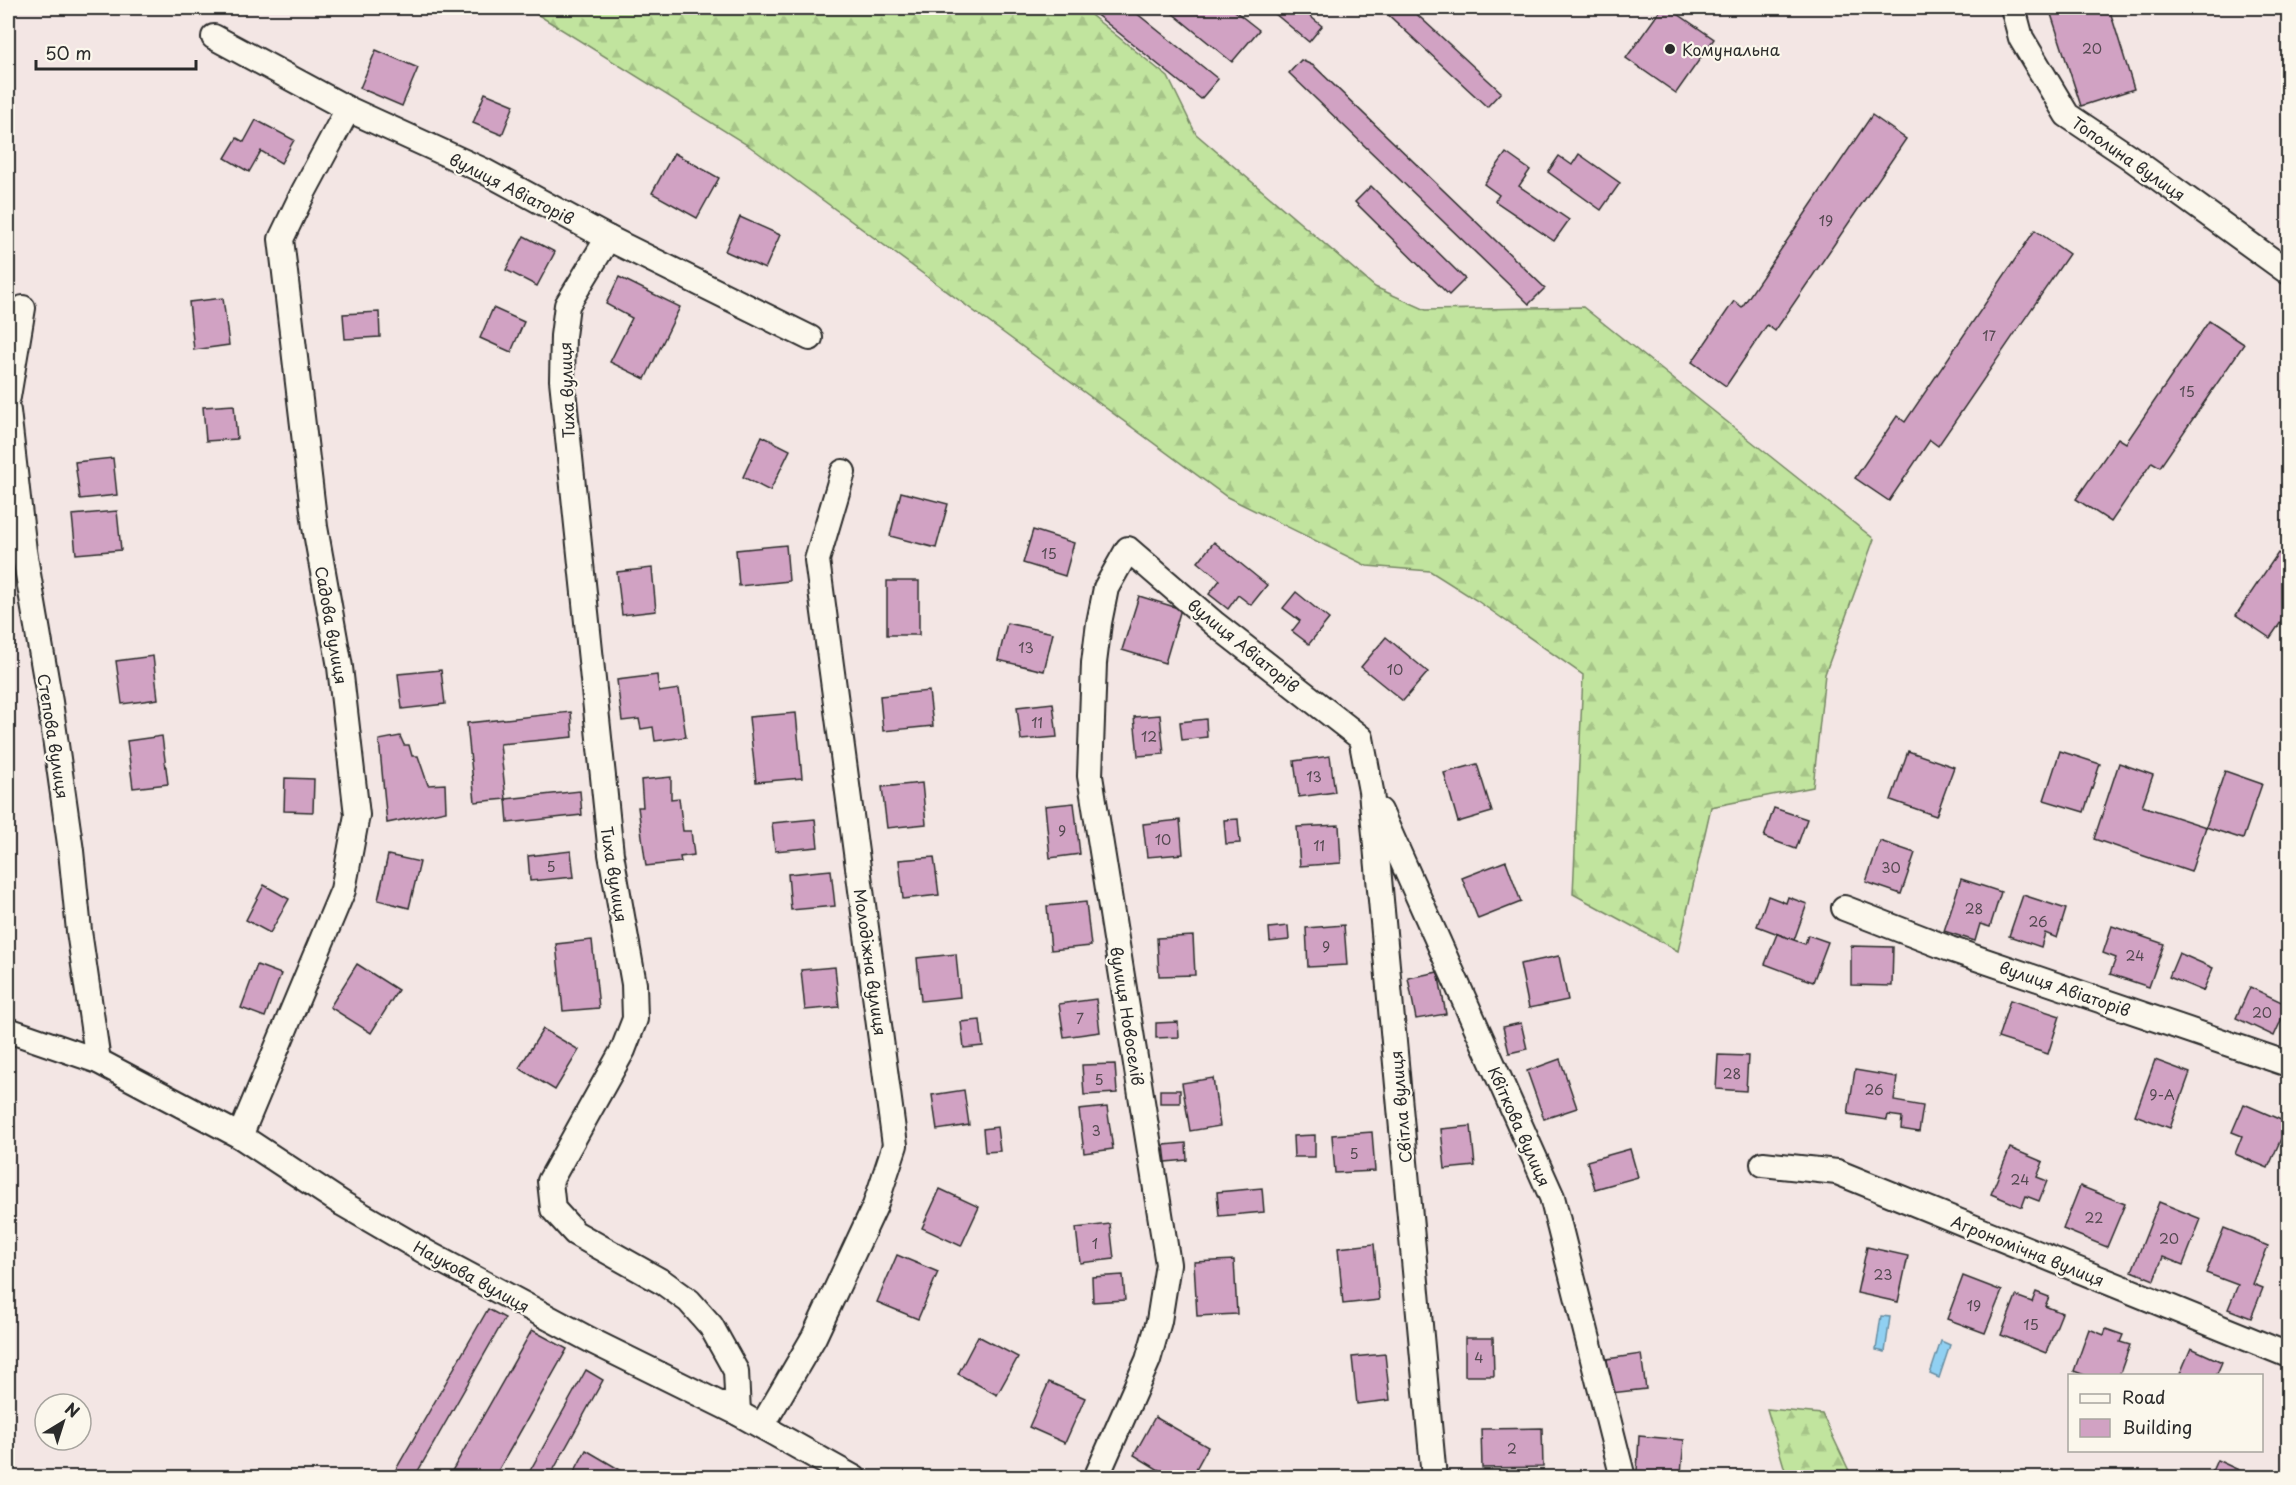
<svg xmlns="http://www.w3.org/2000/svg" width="2296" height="1485" viewBox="0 0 2296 1485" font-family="'Playpen Sans',sans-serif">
  <defs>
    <pattern id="forest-firs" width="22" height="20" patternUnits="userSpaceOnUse" patternTransform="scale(1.5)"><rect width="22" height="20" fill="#c1e49e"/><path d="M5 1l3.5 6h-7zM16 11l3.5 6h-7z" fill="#a6c488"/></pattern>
  </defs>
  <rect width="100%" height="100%" fill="#f3e6e4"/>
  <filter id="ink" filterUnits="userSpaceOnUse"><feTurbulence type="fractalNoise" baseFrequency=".0167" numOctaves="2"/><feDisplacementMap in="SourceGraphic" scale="12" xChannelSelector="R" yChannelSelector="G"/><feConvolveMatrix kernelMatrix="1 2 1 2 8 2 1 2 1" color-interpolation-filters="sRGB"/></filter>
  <g filter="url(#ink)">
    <!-- forest -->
    <g fill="url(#forest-firs)" stroke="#768864" stroke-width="1.5">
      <path d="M527 8H1082L1168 77 1196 134 1375 287 1426 310 1583 307 1874 539 1825 674 1813 787 1711 807 1678 951 1573 894 1583 675 1476 600 1430 571 1367 566 1227 497 749 146Z"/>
      <path d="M1767 1409 1822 1414 1852 1477H1787Z"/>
    </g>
    <!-- water -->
    <g fill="#90d0f2" stroke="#688ea2" stroke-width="1.5">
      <path d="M1881 1316 1890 1317 1885 1352 1876 1350Z"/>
      <path d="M1941 1341 1950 1345 1939 1378 1930 1374Z"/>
    </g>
    <!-- building -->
    <g fill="#d1a2c3" stroke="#2b2b2b" stroke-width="1.5">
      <path d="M1088 8H1130L1218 79 1201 99Z"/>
      <path d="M1166 8H1231L1259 30 1232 62Z"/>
      <path d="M1268 8H1300L1322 26 1309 42Z"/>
      <path d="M1381 8H1410L1501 92 1487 107Z"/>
      <path d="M1662 8H1669L1714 39 1676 93 1626 58Z"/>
      <path d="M2049 8H2109L2134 89 2081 106Z"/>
      <path d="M376 50 418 68 402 106 360 88Z"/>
      <path d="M1301 60 1314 66 1545 288 1529 304 1289 73Z"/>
      <path d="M485 93 514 105 502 135 473 123Z"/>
      <path d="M1872 115 1906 139 1775 331 1767 325 1726 386 1692 362 1734 301 1742 307Z"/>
      <path d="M256 120 294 140 281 163 261 151 249 172 225 158 237 138 244 142Z"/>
      <path d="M674 153 719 178 697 218 652 193Z"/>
      <path d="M1506 153 1530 170 1519 186 1569 220 1554 241 1495 201 1499 195 1484 184Z"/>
      <path d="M1579 154 1620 183 1601 210 1548 172 1559 156 1572 165Z"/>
      <path d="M1371 186 1465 279 1449 295 1355 202Z"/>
      <path d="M740 217 780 235 765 269 725 251Z"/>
      <path d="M2035 230 2069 254 1938 446 1930 440 1889 501 1855 478 1897 416 1905 422Z"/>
      <path d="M524 236 555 252 537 286 506 270Z"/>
      <path d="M619 277 680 307 645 379 610 362 632 318 606 304Z"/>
      <path d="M223 298 229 345 194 350 189 302Z"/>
      <path d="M493 308 524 322 511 352 480 338Z"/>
      <path d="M379 312 380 337 345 339 343 314Z"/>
      <path d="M2209 321 2244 344 2160 467 2152 462 2111 522 2076 499 2118 438 2126 443Z"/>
      <path d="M234 405 237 439 206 441 203 407Z"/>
      <path d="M762 436 790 450 770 491 743 477Z"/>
      <path d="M113 458 117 495 80 499 75 462Z"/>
      <path d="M901 492 948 504 936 548 890 536Z"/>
      <path d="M117 511 121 550 76 554 72 515Z"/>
      <path d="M1033 530 1074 543 1065 576 1023 563Z"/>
      <path d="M1214 542 1267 585 1251 605 1238 595 1228 609 1209 594 1220 580 1198 562Z"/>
      <path d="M786 545 789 581 739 586 736 550Z"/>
      <path d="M2278 553 2286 559 2288 555V612L2270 638 2236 615Z"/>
      <path d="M652 568 656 611 622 615 617 572Z"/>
      <rect x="887" y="581" width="32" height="54"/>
      <path d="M1296 592 1329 619 1309 644 1292 631 1300 621 1283 608Z"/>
      <path d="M1139 596 1181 609 1165 663 1122 650Z"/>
      <path d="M1007 623 1053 633 1044 671 998 660Z"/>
      <path d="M1386 637 1428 672 1403 701 1361 667Z"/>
      <path d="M153 656 158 699 122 704 116 661Z"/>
      <path d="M441 670 445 704 402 709 398 674Z"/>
      <path d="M657 675 659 692 679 689 686 737 655 741 653 727 641 729 639 719 622 721 617 680Z"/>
      <path d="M929 691 933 726 883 731 880 696Z"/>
      <path d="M1053 703 1057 737 1021 740 1017 707Z"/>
      <path d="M571 712 573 737 500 744 506 799 475 802 467 723Z"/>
      <path d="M796 713 802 778 756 782 749 717Z"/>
      <path d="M1160 715 1164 754 1138 756 1134 717Z"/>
      <path d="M1206 719 1207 737 1182 740 1180 722Z"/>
      <path d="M162 736 168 784 133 788 127 741Z"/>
      <path d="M400 736 404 745H409L412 756H418L428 785 445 784 446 811 387 823 379 740Z"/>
      <path d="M1908 751 1954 767 1936 816 1891 800Z"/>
      <path d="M2060 751 2100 764 2084 812 2044 800Z"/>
      <path d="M1330 756 1335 792 1299 797 1294 761Z"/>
      <path d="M2119 763 2153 775 2142 806 2206 827 2191 872 2094 839Z"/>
      <path d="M1477 764 1492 812 1458 822 1444 773Z"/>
      <path d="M2225 771 2262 784 2243 839 2206 827Z"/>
      <path d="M671 777V799L679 798 683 831H691L694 855 680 857 681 862 646 866 638 807H643L641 780Z"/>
      <path d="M285 778 314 779 313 812 284 811Z"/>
      <path d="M922 783 926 824 887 828 882 787Z"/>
      <path d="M580 791 582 815 508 823 506 799Z"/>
      <path d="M1074 803 1080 854 1050 858 1045 806Z"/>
      <path d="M1774 808 1807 819 1796 849 1764 837Z"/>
      <path d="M815 819 818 847 775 851 772 823Z"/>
      <path d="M1238 819 1240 843 1226 844 1224 820Z"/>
      <path d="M1180 820 1183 854 1147 857 1143 824Z"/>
      <path d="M1339 825 1341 863 1300 866 1297 827Z"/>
      <path d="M1880 841 1915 853 1901 894 1866 882Z"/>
      <path d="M571 851 574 877 530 881 528 856Z"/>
      <path d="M388 855 420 862 409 908 378 900Z"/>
      <path d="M934 857 939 895 903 899 899 860Z"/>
      <path d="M1506 861 1521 902 1478 919 1462 878Z"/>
      <path d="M831 870 835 906 791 910 788 874Z"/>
      <path d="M1961 879 2001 892 1990 927 1980 924 1975 941 1944 931Z"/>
      <path d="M264 885 289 899 270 933 246 920Z"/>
      <path d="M2023 895 2066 909 2057 938 2045 933 2041 947 2009 936Z"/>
      <path d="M1768 896 1786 903 1788 897 1807 904 1794 940 1757 926Z"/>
      <path d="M1086 902 1091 946 1051 950 1047 906Z"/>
      <path d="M1344 925 1347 965 1308 967 1306 928Z"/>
      <path d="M1288 926 1289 940 1270 942 1269 928Z"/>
      <path d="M2112 926 2164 944 2149 987 2110 974 2116 958 2103 953Z"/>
      <path d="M1777 934 1805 944 1808 935 1828 942 1813 982 1765 964Z"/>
      <path d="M1193 936 1195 975 1159 976 1157 938Z"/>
      <path d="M592 940 599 1008 563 1011 556 944Z"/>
      <path d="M1851 946 1893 947 1892 986 1851 985Z"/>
      <path d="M2179 953 2213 968 2203 991 2169 977Z"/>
      <path d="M956 954 960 997 921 1001 917 958Z"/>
      <path d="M1559 956 1568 1000 1529 1008 1520 964Z"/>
      <path d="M357 964 398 990 371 1033 330 1007Z"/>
      <path d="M257 965 281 974 265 1017 241 1008Z"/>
      <path d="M835 967 839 1007 805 1010 801 970Z"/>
      <path d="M1438 972 1446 1014 1416 1019 1408 978Z"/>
      <path d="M2250 987 2288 1005 2274 1036 2236 1018Z"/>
      <path d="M1096 999 1100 1032 1064 1037 1059 1004Z"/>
      <path d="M2010 1000 2060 1016 2048 1054 1998 1038Z"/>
      <path d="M980 1020 983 1046 964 1048 961 1022Z"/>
      <path d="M1178 1022 1179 1037 1156 1038V1023Z"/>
      <path d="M1521 1023 1527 1049 1509 1053 1503 1027Z"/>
      <path d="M543 1029 579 1050 555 1090 519 1068Z"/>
      <path d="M1718 1055 1748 1056 1746 1091 1716 1089Z"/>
      <path d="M1560 1059 1577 1108 1544 1119 1527 1071Z"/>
      <path d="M2155 1060 2190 1073 2170 1128 2135 1115Z"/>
      <path d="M1115 1064 1117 1093 1084 1095 1082 1065Z"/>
      <path d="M1855 1070 1897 1077 1894 1101 1923 1106 1919 1132 1901 1129 1902 1117 1888 1115 1887 1120 1848 1114Z"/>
      <path d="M1213 1078 1220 1126 1190 1131 1182 1083Z"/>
      <path d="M964 1090 969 1125 937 1130 932 1095Z"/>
      <rect x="1160" y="1090" width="20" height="13"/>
      <path d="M2244 1104 2288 1123 2268 1168 2235 1154 2242 1136 2232 1132Z"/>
      <path d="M1107 1107 1113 1149 1084 1153 1079 1110Z"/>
      <path d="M1471 1126 1475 1166 1445 1169 1441 1129Z"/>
      <path d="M997 1127 1000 1151 985 1152 983 1129Z"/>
      <path d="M1372 1132 1375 1171 1335 1173 1332 1135Z"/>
      <path d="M1315 1135V1157H1294L1293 1136Z"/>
      <path d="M1186 1143 1187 1160 1166 1162 1164 1145Z"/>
      <path d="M2010 1148 2043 1162 2037 1177 2047 1181 2039 1201 2026 1196 2022 1207 1991 1194Z"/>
      <path d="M1630 1149 1638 1177 1595 1189 1587 1161Z"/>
      <path d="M2080 1186 2125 1204 2107 1247 2063 1229Z"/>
      <path d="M1262 1188 1264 1212 1219 1216 1217 1192Z"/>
      <path d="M940 1189 979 1207 961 1246 922 1228Z"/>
      <path d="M2159 1202 2201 1219 2183 1265 2163 1257 2154 1280 2132 1271Z"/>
      <path d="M1110 1224 1114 1259 1080 1263 1076 1228Z"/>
      <path d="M2224 1228 2268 1246 2253 1284 2263 1288 2251 1318 2228 1309 2238 1285 2206 1273Z"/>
      <path d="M1374 1244 1379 1300 1343 1304 1338 1248Z"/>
      <path d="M1867 1247 1908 1256 1898 1302 1857 1293Z"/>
      <path d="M897 1255 938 1272 918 1319 877 1302Z"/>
      <path d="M1234 1260 1237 1314 1197 1316 1194 1262Z"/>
      <path d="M1123 1275 1125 1300 1093 1302 1092 1277Z"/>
      <path d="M1963 1276 2002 1291 1985 1333 1947 1319Z"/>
      <path d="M2036 1292 2049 1297 2045 1306 2062 1313 2046 1353 2001 1335 2016 1296 2032 1302Z"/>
      <path d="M488 1309 505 1318 414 1478H391Z"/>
      <path d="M2089 1329 2104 1335 2106 1329 2123 1335 2120 1342 2130 1345 2119 1376H2087L2074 1371Z"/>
      <path d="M532 1330 567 1349 494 1478H448Z"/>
      <path d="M978 1336 1018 1357 997 1395 958 1374Z"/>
      <path d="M1465 1338H1493L1494 1376H1465Z"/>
      <path d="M2191 1348 2222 1362 2216 1376H2179Z"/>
      <path d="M1385 1354 1390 1400 1357 1404 1352 1357Z"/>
      <path d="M1641 1354 1646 1389 1611 1393 1607 1359Z"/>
      <path d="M586 1370 603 1380 549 1478H526Z"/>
      <path d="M1049 1382 1085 1398 1065 1443 1029 1427Z"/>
      <path d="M1155 1417 1208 1447 1191 1478H1172L1134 1455Z"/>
      <path d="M1542 1428 1543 1467 1482 1468 1481 1429Z"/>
      <path d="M1639 1436 1684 1440 1681 1474 1637 1471Z"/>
      <path d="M586 1450 634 1478H571Z"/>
      <path d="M2217 1460 2245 1473 2243 1478H2209Z"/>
    </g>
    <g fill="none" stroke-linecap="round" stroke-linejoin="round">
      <defs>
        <g id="minor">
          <path d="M2013 8 2021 38 2067 115 2128 156 2288 272"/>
          <path d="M214 37 348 109 484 171 608 238 810 338"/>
          <path d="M608 238 567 305 563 336 562 380 611 854 634 984 635 1019 623 1050 550 1181 553 1209 575 1233 664 1283 689 1301 711 1326 736 1371 738 1413"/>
          <path d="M8 397 23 308"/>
          <path d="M8 411 24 551 50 702 71 851 79 931 98 1061"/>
          <path d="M1380 811 1552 1197 1623 1478"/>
          <path d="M1844 908 1950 949 2288 1064"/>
          <path d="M8 1030 98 1061 240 1136 343 1204 429 1254 594 1342 738 1413 854 1478"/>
          <path d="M240 1136 343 890 357 815 340 667 315 527 281 239 304 191 348 109"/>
          <path d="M1763 1164 1837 1172 2288 1355"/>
          <path d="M762 1426 814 1337 875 1206 895 1145 817 560 843 472"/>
          <path d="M1096 1478 1148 1360 1159 1321 1168 1264 1090 776 1094 663 1099 623 1106 588 1128 549 1215 624 1361 738 1371 791 1434 1478"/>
        </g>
      </defs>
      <!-- minor casing -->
      <use href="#minor" stroke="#2b2b2b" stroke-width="28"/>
      <!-- minor -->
      <use href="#minor" stroke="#fbf7ec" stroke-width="24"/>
    </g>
  </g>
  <!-- markers -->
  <circle fill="#2b2b2b" stroke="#fbf7ec" stroke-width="2" cx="1670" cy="49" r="6"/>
  <g text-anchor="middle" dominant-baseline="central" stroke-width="4.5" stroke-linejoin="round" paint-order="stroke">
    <!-- number labels -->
    <g font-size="14" fill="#544951">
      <text x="2092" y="48">20</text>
      <text x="1826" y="220">19</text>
      <text x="1989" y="335">17</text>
      <text x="2187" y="391">15</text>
      <text x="1049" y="553">15</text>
      <text x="1026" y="647">13</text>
      <text x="1395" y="669">10</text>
      <text x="1037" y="722">11</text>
      <text x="1149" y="736">12</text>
      <text x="1314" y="776">13</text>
      <text x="1062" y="830">9</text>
      <text x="1163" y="839">10</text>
      <text x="1319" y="845">11</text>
      <text x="551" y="866">5</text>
      <text x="1891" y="867">30</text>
      <text x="1974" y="908">28</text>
      <text x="2038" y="921">26</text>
      <text x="1326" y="946">9</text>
      <text x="2135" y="955">24</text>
      <text x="2262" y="1012">20</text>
      <text x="1080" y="1018">7</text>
      <text x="1732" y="1073">28</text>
      <text x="1099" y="1079">5</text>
      <text x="1874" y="1089">26</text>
      <text x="2162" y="1094">9-А</text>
      <text x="1096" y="1130">3</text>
      <text x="1354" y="1153">5</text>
      <text x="2020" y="1179">24</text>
      <text x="2094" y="1217">22</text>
      <text x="2169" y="1238">20</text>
      <text x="1095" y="1243">1</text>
      <text x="1883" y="1274">23</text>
      <text x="1974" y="1305">19</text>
      <text x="2031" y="1324">15</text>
      <text x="1479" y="1357">4</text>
      <text x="1512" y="1448">2</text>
    </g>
    <!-- poi labels -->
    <g font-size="16" fill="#2b2b2b" stroke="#fbf7ec" text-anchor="start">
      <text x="1682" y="49">Комунальна</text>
    </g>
    <!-- street labels -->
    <g font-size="16" fill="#2b2b2b" stroke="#fbf7ec">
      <text transform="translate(2129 158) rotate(35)">Тополина вулиця</text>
      <text transform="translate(512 188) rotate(27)">вулиця Авіаторів</text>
      <text transform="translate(566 390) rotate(-92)">Тиха вулиця</text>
      <text transform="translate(332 625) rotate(80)">Садова вулиця</text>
      <text transform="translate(1244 645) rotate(39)">вулиця Авіаторів</text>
      <text transform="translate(54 736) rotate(81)">Степова вулиця</text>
      <text transform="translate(615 874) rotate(81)">Тиха вулиця</text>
      <text transform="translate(871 962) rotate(82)">Молодіжна вулиця</text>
      <text transform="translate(2065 988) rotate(19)">вулиця Авіаторів</text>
      <text transform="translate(1128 1016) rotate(81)">вулиця Новоселів</text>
      <text transform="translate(1400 1107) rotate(-95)">Світла вулиця</text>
      <text transform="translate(1520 1126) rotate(66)">Квіткова вулиця</text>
      <text transform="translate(2028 1250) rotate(22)">Агрономічна вулиця</text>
      <text transform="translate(472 1276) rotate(29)">Наукова вулиця</text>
    </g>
  </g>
  <!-- margin -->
  <rect width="2296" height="1485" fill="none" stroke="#fbf7ec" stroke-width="30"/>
  <rect x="15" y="15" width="2266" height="1455" fill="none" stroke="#2b2b2b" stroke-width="2" filter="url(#ink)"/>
  <!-- legend -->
  <rect x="2068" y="1374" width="195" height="78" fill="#fbf7ec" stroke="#a8a59f" stroke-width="1.5"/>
  <rect x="2080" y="1394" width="30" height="9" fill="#fbf7ec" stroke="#a8a59f" stroke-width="1.5"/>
  <text x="2122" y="1404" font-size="18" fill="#2b2b2b">Road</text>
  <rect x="2080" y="1419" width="30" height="18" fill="#d1a2c3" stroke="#a8a59f" stroke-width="1.5"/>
  <text x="2122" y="1434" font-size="18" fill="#2b2b2b">Building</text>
  <!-- north arrow -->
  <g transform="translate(63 1422) rotate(38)"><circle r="28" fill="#fbf7ec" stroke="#a8a59f" stroke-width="1.5"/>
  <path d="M0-4.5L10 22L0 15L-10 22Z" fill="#2b2b2b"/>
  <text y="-9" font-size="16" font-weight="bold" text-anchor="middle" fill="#2b2b2b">N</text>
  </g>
  <!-- scale -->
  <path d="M36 60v9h160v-9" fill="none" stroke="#2b2b2b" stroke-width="3"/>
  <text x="45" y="60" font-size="18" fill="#2b2b2b" stroke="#fbf7ec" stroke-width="4.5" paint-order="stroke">50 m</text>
</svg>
